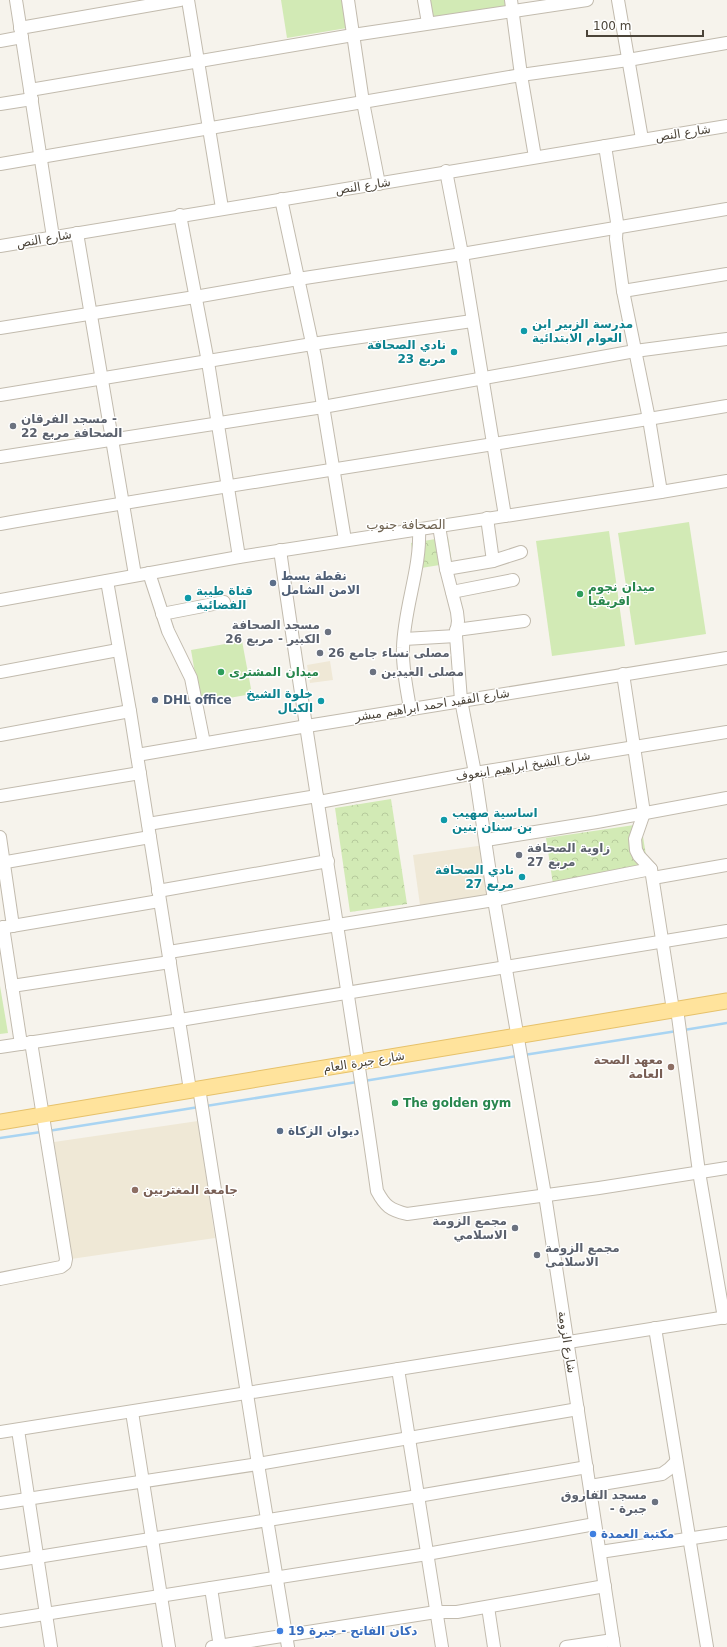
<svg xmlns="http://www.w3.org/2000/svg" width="727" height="1647" viewBox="0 0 727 1647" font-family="'DejaVu Sans','Noto Naskh Arabic',sans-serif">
  <defs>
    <pattern id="forest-crowns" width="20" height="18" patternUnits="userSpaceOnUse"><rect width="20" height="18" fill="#d2eab5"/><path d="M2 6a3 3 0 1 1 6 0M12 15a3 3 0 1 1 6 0" fill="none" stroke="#b6ca9c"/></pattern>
  </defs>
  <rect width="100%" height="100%" fill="#f6f3ec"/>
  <!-- education -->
  <g fill="#efe8d6">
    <path d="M330 661 333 680 310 683 307 665Z"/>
    <path d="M485 845 493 894 420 905 413 855Z"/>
    <path d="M198 1121 215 1238 71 1259 54 1142Z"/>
  </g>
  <!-- green -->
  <g fill="#d2eab5">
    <path d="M281 0H342L347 28 287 38Z"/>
    <path d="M426 0H510L512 13 430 25Z"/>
    <path d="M689 522 706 634 635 645 618 533Z"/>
    <path d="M609 531 625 646 552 656 536 541Z"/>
    <path d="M242 641 252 694 200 703 191 650Z"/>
    <path d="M0 986 8 1033 0 1034Z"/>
  </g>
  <!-- forest -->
  <g fill="url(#forest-crowns)">
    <path d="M448 537 452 563 415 569 411 543Z"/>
    <path d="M391 799 407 904 350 912 335 808Z"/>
    <path d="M641 824 648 868 553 884 546 838Z"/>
  </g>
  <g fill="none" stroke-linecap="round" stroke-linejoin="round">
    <!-- stream -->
    <g stroke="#a9d4f2" stroke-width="2.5">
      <path d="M684 1030 727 1023"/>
      <path d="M524 1055 677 1031"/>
      <path d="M364 1081 517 1056"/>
      <path d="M206 1106 357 1082"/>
      <path d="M48 1131 199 1107"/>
      <path d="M0 1138 41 1132"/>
    </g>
    <defs>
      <g id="minor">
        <path d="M16 0 53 237"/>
        <path d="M188 0 222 208"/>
        <path d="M348 0 363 102 379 184"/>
        <path d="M424 0 428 23"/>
        <path d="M511 0 521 75 535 157"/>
        <path d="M618 0 642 139"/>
        <path d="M20 28 180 0"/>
        <path d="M0 41 22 37"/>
        <path d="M30 90 353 35 587 0"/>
        <path d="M0 104 32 99"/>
        <path d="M605 146 617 222 616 239 623 291 649 419 661 492"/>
        <path d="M0 164 521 75 628 60 727 43"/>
        <path d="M446 171 462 254 505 516"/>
        <path d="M281 199 315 357 345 540"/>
        <path d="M180 215 208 362 239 557"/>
        <path d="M77 233 135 575"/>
        <path d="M0 246C242 206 484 164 727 126"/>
        <path d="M623 291 727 274"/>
        <path d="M0 328 195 297 298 279 462 254 727 209"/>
        <path d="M0 395 312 344 472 321"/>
        <path d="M0 457 323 407 635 351 727 339"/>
        <path d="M487 518 493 561"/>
        <path d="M0 524C242 482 485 447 727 406"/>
        <path d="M439 526 446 569 457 612 458 621 456 636 461 700 475 773 494 900 545 1195 614 1647"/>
        <path d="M280 550C310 764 347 977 377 1191 385 1206 390 1210 407 1214L599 1188 727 1168"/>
        <path d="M446 569 493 561 521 552"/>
        <path d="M149 573 168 631 191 678 204 743"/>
        <path d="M107 581 130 711 190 1090"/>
        <path d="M452 592 513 580"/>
        <path d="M0 600 239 557 661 492 727 481"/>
        <path d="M162 614 224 602"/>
        <path d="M456 630 524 621"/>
        <path d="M404 639 456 636"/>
        <path d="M0 672 118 650"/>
        <path d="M623 674 644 813 635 839 636 850 639 856 651 869 673 1010"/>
        <path d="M410 709C407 689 402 668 403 648 404 607 421 569 419 529"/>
        <path d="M0 735 130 711"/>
        <path d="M137 755 307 726 727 658"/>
        <path d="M0 796 140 773"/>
        <path d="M319 802 475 773 727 732"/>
        <path d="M148 824 317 796"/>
        <path d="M0 837 13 926"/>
        <path d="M486 840 597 822 727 798"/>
        <path d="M0 863 150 837"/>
        <path d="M653 878 727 865"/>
        <path d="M158 891 328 861"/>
        <path d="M3 927 21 1044"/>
        <path d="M0 928 159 901"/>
        <path d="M169 952 494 900 651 869"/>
        <path d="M12 986 170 962"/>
        <path d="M677 1009 699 1172 724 1318"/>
        <path d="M0 1047 180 1020 727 931"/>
        <path d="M199 1088 258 1464 288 1647"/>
        <path d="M0 1279 61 1267 65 1264 66 1259 31 1042"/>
        <path d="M655 1328 707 1647"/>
        <path d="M398 1369 442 1647"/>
        <path d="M132 1412 169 1647"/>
        <path d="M18 1430 51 1647"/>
        <path d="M0 1432 727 1317"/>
        <path d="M590 1486 662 1474 669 1469 676 1462"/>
        <path d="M0 1503 258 1464 578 1409"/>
        <path d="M600 1552 727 1533"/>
        <path d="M0 1563 418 1496 587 1467"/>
        <path d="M211 1588 220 1647"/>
        <path d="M488 1607 494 1647"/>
        <path d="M0 1621 427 1554 595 1524"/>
        <path d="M212 1647 436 1612H457L605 1586"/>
        <path d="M566 1647 613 1640"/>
      </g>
      <path id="major" d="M0 1122 727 1001"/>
    </defs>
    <!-- minor casing -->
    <use href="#minor" stroke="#c2bbae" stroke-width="14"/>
    <!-- major casing -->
    <use href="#major" stroke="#e6c16a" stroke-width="17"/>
    <!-- minor -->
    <use href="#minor" stroke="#fff" stroke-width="12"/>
    <!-- major -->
    <use href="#major" stroke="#ffe39c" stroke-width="15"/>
  </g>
  <!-- markers -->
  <g fill="#0f9aa8" stroke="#fff" stroke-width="1.5">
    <circle cx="524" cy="331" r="4"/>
    <circle cx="454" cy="352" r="4"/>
    <circle cx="188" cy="598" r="4"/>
    <circle cx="321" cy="701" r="4"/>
    <circle cx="444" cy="820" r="4"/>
    <circle cx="522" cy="877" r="4"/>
  </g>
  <g fill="#6b7280" stroke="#fff" stroke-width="1.5">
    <circle cx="13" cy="426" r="4"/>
    <circle cx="328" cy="632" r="4"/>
    <circle cx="320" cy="653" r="4"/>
    <circle cx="373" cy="672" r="4"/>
    <circle cx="519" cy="855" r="4"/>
    <circle cx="515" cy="1228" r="4"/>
    <circle cx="537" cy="1255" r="4"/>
    <circle cx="655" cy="1502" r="4"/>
  </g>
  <g fill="#5c6f8a" stroke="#fff" stroke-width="1.5">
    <circle cx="273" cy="583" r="4"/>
    <circle cx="155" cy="700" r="4"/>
    <circle cx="280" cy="1131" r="4"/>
  </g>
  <g fill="#2e9e5b" stroke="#fff" stroke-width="1.5">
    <circle cx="580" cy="594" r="4"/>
    <circle cx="221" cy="672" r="4"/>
    <circle cx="395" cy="1103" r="4"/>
  </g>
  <g fill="#8d6e63" stroke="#fff" stroke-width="1.5">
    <circle cx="671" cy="1067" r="4"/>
    <circle cx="135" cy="1190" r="4"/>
  </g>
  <g fill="#3f7fe0" stroke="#fff" stroke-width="1.5">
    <circle cx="593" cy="1534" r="4"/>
    <circle cx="280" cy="1631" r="4"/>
  </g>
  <g text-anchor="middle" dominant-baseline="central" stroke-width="3" stroke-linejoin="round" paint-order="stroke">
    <!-- street labels -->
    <g font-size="12" fill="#4b4439" stroke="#fff">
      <text transform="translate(683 133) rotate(-9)">شارع النص</text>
      <text transform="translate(363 186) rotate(-9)">شارع النص</text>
      <text transform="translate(44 239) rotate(-10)">شارع النص</text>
      <text transform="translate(432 705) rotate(-9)">شارع الفقيد احمد ابراهيم مبشر</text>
      <text transform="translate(523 766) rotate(-9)">شارع الشيخ ابراهيم ابنعوف</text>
      <text transform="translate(364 1062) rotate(-9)">شارع جبرة العام</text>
      <text transform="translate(567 1342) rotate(81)">شارع الزومة</text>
    </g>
    <!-- culture labels -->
    <g font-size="12" font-weight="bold" fill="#0d838f" stroke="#fff" text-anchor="start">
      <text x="532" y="324">مدرسة الزبير ابن<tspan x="532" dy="14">العوام الابتدائية</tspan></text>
      <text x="446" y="345" text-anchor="end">نادي الصحافة<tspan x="446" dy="14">مربع 23</tspan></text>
      <text x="196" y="591">قناة طيبة<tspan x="196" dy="14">الفضائية</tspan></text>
      <text x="313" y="694" text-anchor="end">خلوة الشيخ<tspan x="313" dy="14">الكيال</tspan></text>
      <text x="452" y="813">اساسية صهيب<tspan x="452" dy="14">بن سنان بنين</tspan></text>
      <text x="514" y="870" text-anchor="end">نادي الصحافة<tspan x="514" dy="14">مربع 27</tspan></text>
    </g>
    <!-- worship labels -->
    <g font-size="12" font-weight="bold" fill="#5b616d" stroke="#fff" text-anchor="start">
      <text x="21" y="419">مسجد الفرقان -<tspan x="21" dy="14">الصحافة مربع 22</tspan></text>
      <text x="320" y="625" text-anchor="end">مسجد الصحافة<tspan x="320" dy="14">الكبير - مربع 26</tspan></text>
      <text x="328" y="653">مصلى نساء جامع 26</text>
      <text x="381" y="672">مصلى العيدين</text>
      <text x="527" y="848">زاوية الصحافة<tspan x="527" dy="14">مربع 27</tspan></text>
      <text x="507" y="1221" text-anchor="end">مجمع الزومة<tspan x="507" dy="14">الاسلامي</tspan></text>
      <text x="545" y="1248">مجمع الزومة<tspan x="545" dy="14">الاسلامى</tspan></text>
      <text x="647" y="1495" text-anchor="end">مسجد الفاروق<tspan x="647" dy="14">- جبرة</tspan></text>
    </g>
    <!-- service labels -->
    <g font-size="12" font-weight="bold" fill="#4e5e75" stroke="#fff" text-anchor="start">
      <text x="281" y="576">نقطة بسط<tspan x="281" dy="14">الامن الشامل</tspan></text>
      <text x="163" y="700">DHL office</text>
      <text x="288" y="1131">ديوان الزكاة</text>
    </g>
    <!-- leisure labels -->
    <g font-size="12" font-weight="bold" fill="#27864d" stroke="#fff" text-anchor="start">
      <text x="588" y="587">ميدان نجوم<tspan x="588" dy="14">افريقيا</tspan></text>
      <text x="229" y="672">ميدان المشترى</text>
      <text x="403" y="1103">The golden gym</text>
    </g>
    <!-- education labels -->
    <g font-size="12" font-weight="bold" fill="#785e54" stroke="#fff" text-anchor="end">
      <text x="663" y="1060">معهد الصحة<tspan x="663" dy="14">العامة</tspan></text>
      <text x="143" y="1190" text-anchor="start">جامعة المغتربين</text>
    </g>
    <!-- shop labels -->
    <g font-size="12" font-weight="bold" fill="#366cbe" stroke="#fff" text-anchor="start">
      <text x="601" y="1534">مكتبة العمدة</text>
      <text x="288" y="1631">دكان الفاتح - جبرة 19</text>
    </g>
    <!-- neighbourhood labels -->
    <g font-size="13" fill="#6e6250" stroke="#fff">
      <text x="406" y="524">الصحافة جنوب</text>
    </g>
  </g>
  <!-- scale -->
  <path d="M587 30v6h116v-6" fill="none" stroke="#4b4439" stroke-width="2"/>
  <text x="593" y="30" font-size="12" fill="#4b4439" stroke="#ffffff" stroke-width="3" paint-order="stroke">100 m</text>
</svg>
